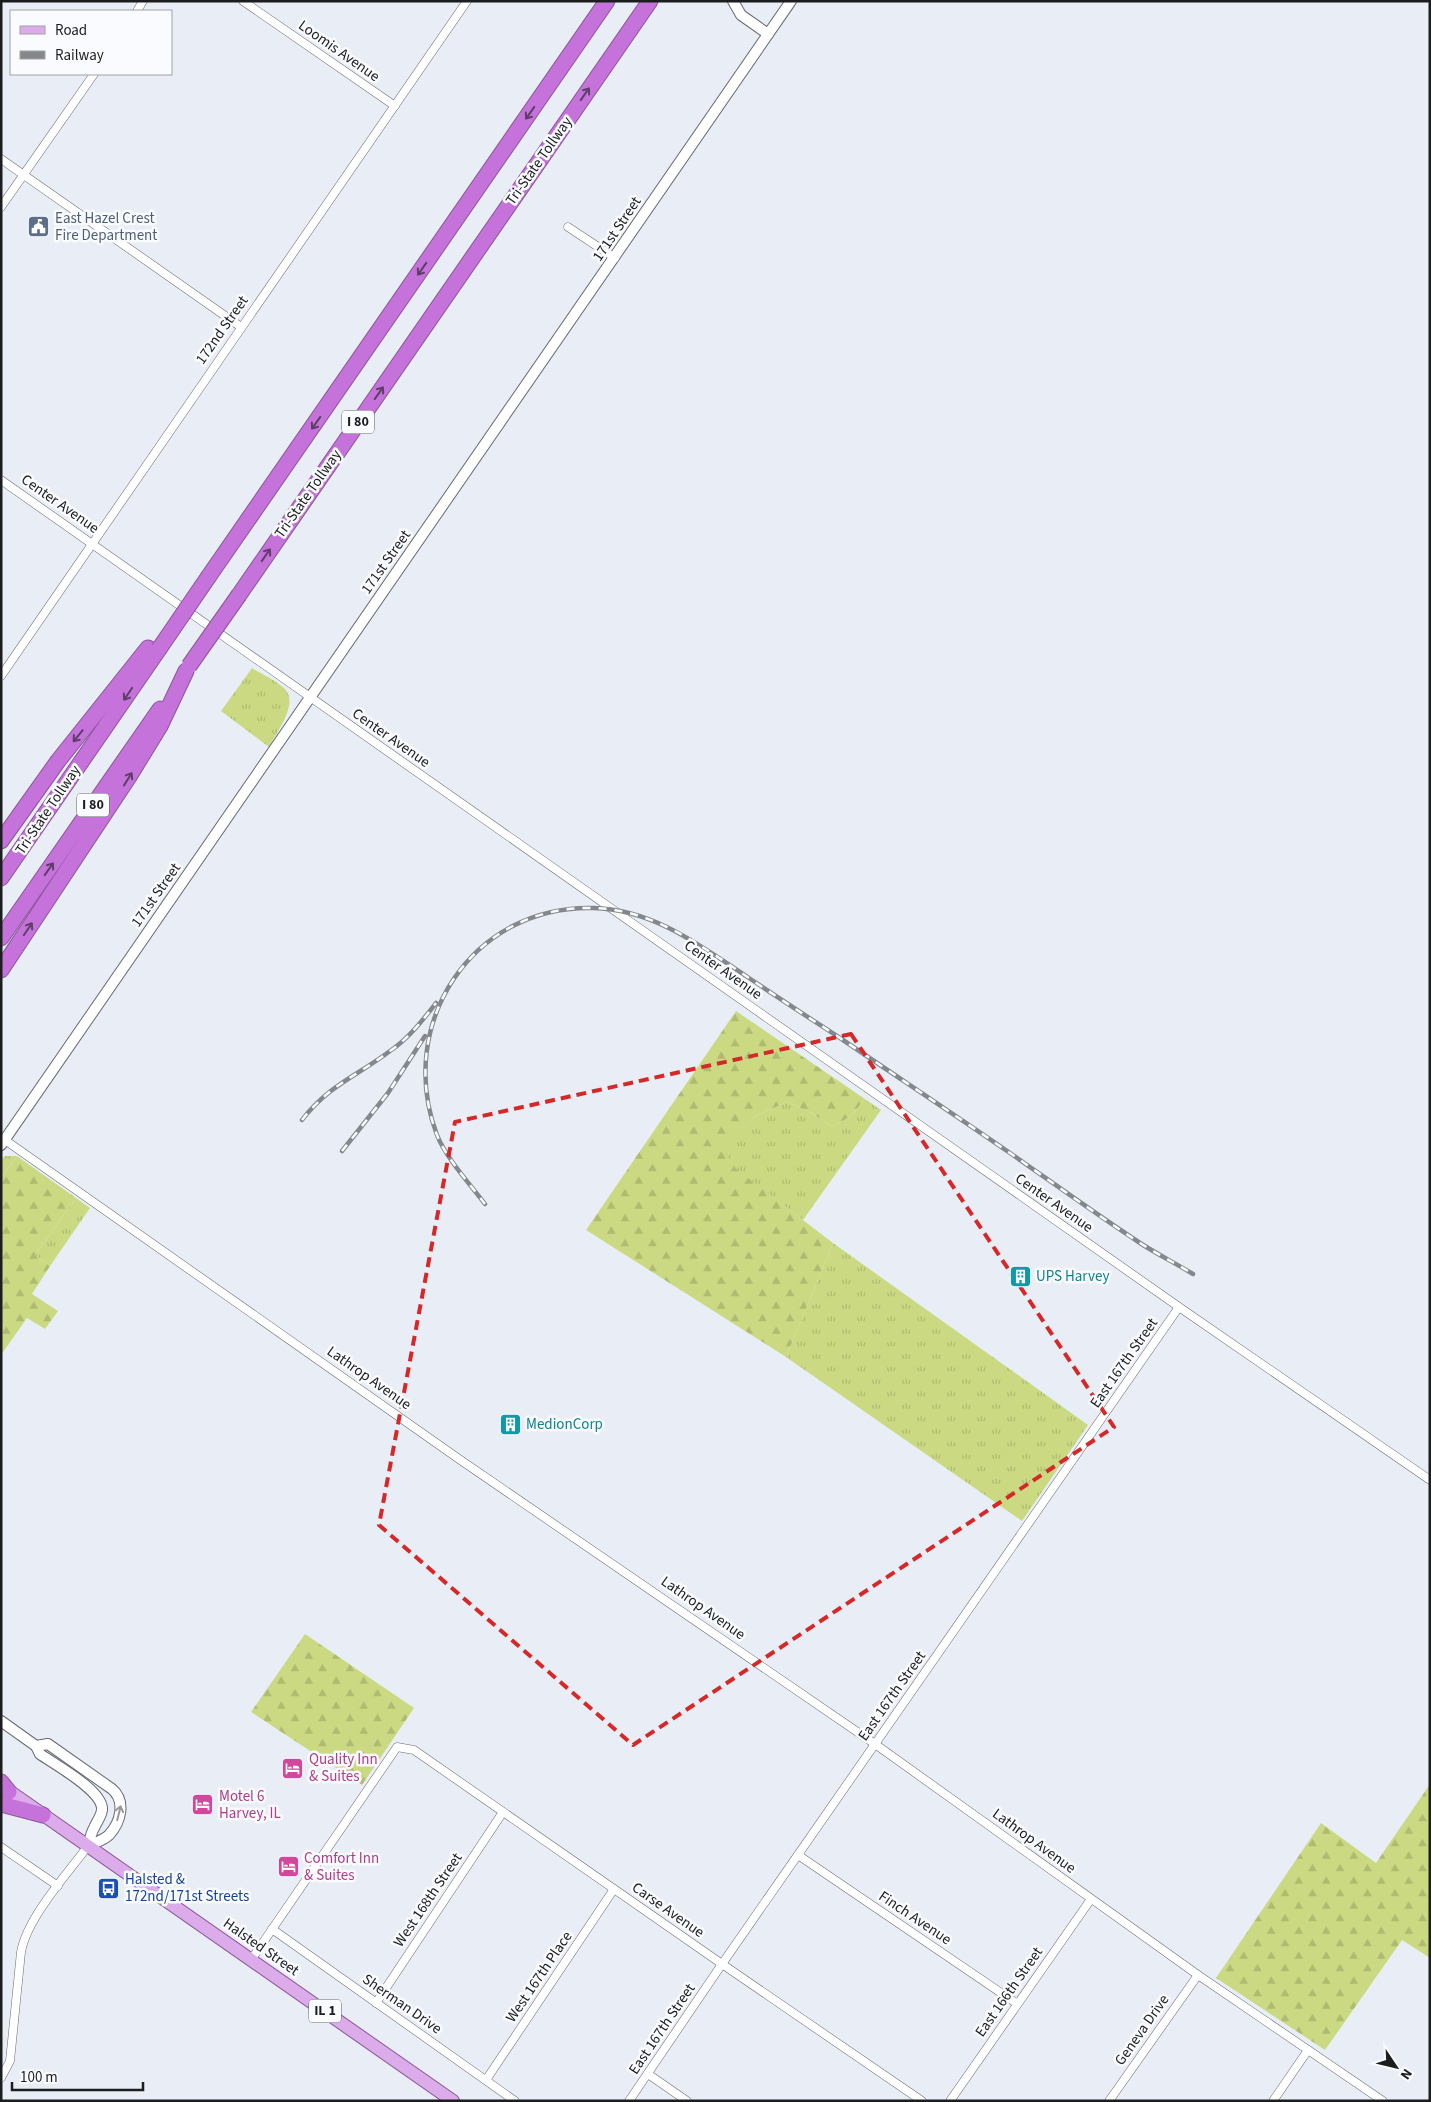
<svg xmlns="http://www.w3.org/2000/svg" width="1431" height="2102" viewBox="0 0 1431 2102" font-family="'Source Sans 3',sans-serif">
  <defs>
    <pattern id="grass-tufts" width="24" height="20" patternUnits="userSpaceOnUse" patternTransform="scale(1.25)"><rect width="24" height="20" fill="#cbda82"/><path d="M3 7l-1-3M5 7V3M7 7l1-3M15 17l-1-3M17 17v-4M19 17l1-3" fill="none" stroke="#aebb70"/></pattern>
    <pattern id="forest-firs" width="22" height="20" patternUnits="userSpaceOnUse" patternTransform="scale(1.25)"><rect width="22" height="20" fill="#cbda82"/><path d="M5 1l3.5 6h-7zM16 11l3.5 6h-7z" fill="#aebb70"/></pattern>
  </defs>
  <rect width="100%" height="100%" fill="#e9eef6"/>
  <!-- grass -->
  <g fill="url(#grass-tufts)">
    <path d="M252 668C262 674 277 681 285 689 299 704 276 733 269 747L221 711Z"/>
    <path d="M865 1099 881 1110 803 1220 735 1169 722 1149 754 1117 787 1102 812 1113 832 1127 851 1116Z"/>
    <path d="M5 1156H17L1 1178V1161Z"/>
    <path d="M76 1198 90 1208 50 1266 35 1255Z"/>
    <path d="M833 1243 1088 1425 1022 1521 786 1357Z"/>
  </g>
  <!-- forest -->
  <g fill="url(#forest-firs)">
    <path d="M736 1011 865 1099 851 1116 832 1127 812 1113 787 1102 754 1117 723 1149 736 1169 833 1243 786 1357 586 1230Z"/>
    <path d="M17 1156 76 1198 35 1255 50 1266 32 1294 58 1311 45 1329 27 1318 1 1355V1178Z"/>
    <path d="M305 1634 414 1708 362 1785 251 1712Z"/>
    <path d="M1430 1784V1958L1402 1940 1325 2050 1216 1978 1321 1823 1376 1863Z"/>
  </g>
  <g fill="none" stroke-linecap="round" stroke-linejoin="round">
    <defs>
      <g id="minor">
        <path d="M243 1 395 106"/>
        <path d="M137 11 143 1"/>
        <path d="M1 159 241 327"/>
        <path d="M1 207 94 74"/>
        <path d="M568 227 615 258"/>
        <path d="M1 480 1179 1307 1430 1480"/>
        <path d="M1 676 467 1"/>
        <path d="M5 1140 459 1459 875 1744 1198 1975 1383 2101"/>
        <path d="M1 1847 58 1886"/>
        <path d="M798 1855 1016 2003"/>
        <path d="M272 1929 515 2101"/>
        <path d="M251 1960 397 1747 414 1750 722 1964 922 2101"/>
        <path d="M376 2003 503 1812"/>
        <path d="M648 2074 687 2101"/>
        <path d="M1 2078 10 2061 21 1952C27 1918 67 1874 88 1846"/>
        <path d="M486 2080 614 1889"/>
        <path d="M629 2101 722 1964 1179 1307"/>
        <path d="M950 2101 1091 1899"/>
        <path d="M1109 2101 1198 1975"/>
        <path d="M1273 2101 1308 2050"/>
      </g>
      <g id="tertiary">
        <path d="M733 1 741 15 768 34"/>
        <path d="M1 1145 791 1"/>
        <path d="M1 1721 36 1746 40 1754C54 1764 104 1791 102 1810 101 1817 97 1821 94 1828 91 1833 90 1840 88 1846"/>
        <path d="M36 1746 48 1744 112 1789C126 1801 121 1822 109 1835 104 1840 94 1843 88 1846"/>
      </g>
      <path id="primary" d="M2 1786 453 2101"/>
      <g id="motorway">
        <path d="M209 576 607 1"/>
        <path d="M239 595 650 1"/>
        <path d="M1 841 58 761 148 648"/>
        <path d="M1 878 159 649"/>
        <path d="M1 938 160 709"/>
        <path d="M1 970 130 775 160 726 186 671"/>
        <path d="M1 1782 9 1792"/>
        <path d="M1 1804 43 1815"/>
      </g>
    </defs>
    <!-- minor casing -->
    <use href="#minor" stroke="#666b71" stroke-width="9"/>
    <!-- tertiary casing -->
    <use href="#tertiary" stroke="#666b71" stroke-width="12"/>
    <!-- primary casing -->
    <use href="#primary" stroke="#8a5599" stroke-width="14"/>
    <!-- motorway casing -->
    <use href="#motorway" stroke="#8a5599" stroke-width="17"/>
    <!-- minor -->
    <use href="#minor" stroke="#fff" stroke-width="8"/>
    <!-- tertiary -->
    <use href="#tertiary" stroke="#fff" stroke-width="10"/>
    <!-- primary -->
    <use href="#primary" stroke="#dcabe9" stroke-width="12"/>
    <!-- motorway -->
    <use href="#motorway" stroke="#c573db" stroke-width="15"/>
    <defs>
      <g id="rail">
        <path d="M302 1120C329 1085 357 1076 390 1051 409 1038 422 1021 436 1003"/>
        <path d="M342 1151 388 1093 425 1036"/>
        <path d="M485 1204C470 1184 446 1158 437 1135 395 1024 472 905 593 908 653 909 701 946 749 978 780 999 811 1019 843 1040 899 1078 955 1115 1010 1153 1053 1183 1096 1214 1140 1243 1157 1254 1175 1263 1193 1274"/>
      </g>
    </defs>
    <!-- rail casing -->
    <use href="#rail" stroke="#84888d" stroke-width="4.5"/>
    <!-- rail -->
    <use href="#rail" stroke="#f9fbfe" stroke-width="2.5" stroke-dasharray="8" stroke-linecap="butt"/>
    <defs>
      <g id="motorway-bridge">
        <path d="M159 649 209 576"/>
        <path d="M189 666 239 595"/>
      </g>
    </defs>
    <!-- motorway-bridge casing -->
    <use href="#motorway-bridge" stroke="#8a5599" stroke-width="17" stroke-linecap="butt"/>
    <!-- motorway-bridge -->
    <use href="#motorway-bridge" stroke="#c573db" stroke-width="15"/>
  </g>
  <!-- one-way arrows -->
  <defs><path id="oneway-shaft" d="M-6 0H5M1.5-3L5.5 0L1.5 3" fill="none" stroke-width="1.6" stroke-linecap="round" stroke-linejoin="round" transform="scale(1.25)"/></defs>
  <g stroke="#5f3f6a">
    <use href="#oneway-shaft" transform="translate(585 94) rotate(-55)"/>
    <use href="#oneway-shaft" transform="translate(530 113) rotate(125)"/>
    <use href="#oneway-shaft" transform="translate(422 269) rotate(125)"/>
    <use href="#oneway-shaft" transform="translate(379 393) rotate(-55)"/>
    <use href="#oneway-shaft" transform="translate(316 423) rotate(125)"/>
    <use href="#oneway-shaft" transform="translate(266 555) rotate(-55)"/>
    <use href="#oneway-shaft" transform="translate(128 694) rotate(124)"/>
    <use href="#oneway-shaft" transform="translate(78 736) rotate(129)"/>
    <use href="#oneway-shaft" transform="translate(128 779) rotate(-58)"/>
    <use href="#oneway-shaft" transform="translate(49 869) rotate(-55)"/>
    <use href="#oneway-shaft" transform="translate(28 929) rotate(-56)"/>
  </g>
  <use stroke="#98999a" href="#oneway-shaft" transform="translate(119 1813) rotate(-76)"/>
  <!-- marked area -->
  <path fill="none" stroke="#d62828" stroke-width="4" stroke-dasharray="10 6" stroke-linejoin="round" d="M851 1034 1114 1427 633 1745 379 1525 455 1122Z"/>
  <!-- icons -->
  <defs>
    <symbol id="civic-square" viewBox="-11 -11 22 22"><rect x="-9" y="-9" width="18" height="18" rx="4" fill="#5c6f8a" stroke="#f9fbfe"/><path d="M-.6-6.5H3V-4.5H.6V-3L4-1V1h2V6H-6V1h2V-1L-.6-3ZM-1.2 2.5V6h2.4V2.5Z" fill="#fff"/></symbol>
    <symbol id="building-square" viewBox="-11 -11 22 22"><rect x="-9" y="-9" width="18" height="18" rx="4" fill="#0f9aa8" stroke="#f9fbfe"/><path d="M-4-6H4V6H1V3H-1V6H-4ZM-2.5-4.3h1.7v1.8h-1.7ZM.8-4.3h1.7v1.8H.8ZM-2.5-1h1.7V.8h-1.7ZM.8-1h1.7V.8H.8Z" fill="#fff"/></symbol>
    <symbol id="hotel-square" viewBox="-11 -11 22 22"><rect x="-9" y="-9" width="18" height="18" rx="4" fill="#d1479c" stroke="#f9fbfe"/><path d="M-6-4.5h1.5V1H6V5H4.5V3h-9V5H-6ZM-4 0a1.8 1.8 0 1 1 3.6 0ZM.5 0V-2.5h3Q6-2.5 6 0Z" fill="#fff"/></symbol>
    <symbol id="bus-square" viewBox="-11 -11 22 22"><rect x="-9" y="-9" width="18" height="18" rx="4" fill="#1a4fb4" stroke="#f9fbfe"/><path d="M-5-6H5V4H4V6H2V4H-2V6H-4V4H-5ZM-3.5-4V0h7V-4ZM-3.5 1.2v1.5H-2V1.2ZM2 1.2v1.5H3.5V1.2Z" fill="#fff"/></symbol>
  </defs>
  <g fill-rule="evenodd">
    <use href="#civic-square" x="26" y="214" width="25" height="25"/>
    <use href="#building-square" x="1008" y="1264" width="25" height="25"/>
    <use href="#building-square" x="498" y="1412" width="25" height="25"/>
    <use href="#hotel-square" x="280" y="1756" width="25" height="25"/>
    <use href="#hotel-square" x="190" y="1792" width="25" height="25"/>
    <use href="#hotel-square" x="276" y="1854" width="25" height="25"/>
    <use href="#bus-square" x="96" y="1876" width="25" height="25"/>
  </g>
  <g text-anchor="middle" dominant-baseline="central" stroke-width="5" stroke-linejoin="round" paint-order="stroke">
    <!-- shield labels -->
    <g fill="#f9fbfe" stroke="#5e6062" stroke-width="1">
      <rect x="342" y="410.5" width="32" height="23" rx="4"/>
      <rect x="77" y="793.5" width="32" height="23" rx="4"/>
      <rect x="309" y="1999.5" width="32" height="23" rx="4"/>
    </g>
    <g font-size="14" font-weight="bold" fill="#1b1d1f">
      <text x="358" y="422">I 80</text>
      <text x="93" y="805">I 80</text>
      <text x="325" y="2011">IL 1</text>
    </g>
    <!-- street labels -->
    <g font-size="15" fill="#1b1d1f" stroke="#f9fbfe">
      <text transform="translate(339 51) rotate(35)">Loomis Avenue</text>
      <text transform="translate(539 161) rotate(-55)">Tri-State Tollway</text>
      <text transform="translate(617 229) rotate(-56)">171st Street</text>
      <text transform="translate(222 330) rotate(-55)">172nd Street</text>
      <text transform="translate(308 494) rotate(-55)">Tri-State Tollway</text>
      <text transform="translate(60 504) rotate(35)">Center Avenue</text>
      <text transform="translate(386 562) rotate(-55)">171st Street</text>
      <text transform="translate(391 738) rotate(35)">Center Avenue</text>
      <text transform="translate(48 810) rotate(-56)">Tri-State Tollway</text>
      <text transform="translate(156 895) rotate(-55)">171st Street</text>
      <text transform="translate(723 970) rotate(35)">Center Avenue</text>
      <text transform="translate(1054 1203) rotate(35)">Center Avenue</text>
      <text transform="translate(1124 1363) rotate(-55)">East 167th Street</text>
      <text transform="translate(369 1378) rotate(35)">Lathrop Avenue</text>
      <text transform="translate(703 1608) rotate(35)">Lathrop Avenue</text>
      <text transform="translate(892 1696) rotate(-55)">East 167th Street</text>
      <text transform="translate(1034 1841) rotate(36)">Lathrop Avenue</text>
      <text transform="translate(428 1900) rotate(-56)">West 168th Street</text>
      <text transform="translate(668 1910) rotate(35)">Carse Avenue</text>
      <text transform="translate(915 1918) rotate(34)">Finch Avenue</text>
      <text transform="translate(261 1947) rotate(35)">Halsted Street</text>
      <text transform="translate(539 1977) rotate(-56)">West 167th Place</text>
      <text transform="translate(1009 1992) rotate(-55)">East 166th Street</text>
      <text transform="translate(402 2004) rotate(35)">Sherman Drive</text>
      <text transform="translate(662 2029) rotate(-56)">East 167th Street</text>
      <text transform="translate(1142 2030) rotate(-55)">Geneva Drive</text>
    </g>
    <!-- service labels -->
    <g font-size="15" fill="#4e5e75" stroke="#f9fbfe" text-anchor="start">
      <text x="55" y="218">East Hazel Crest<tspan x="55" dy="17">Fire Department</tspan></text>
    </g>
    <!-- culture labels -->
    <g font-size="15" fill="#0d838f" stroke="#f9fbfe" text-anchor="start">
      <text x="1036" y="1276">UPS Harvey</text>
      <text x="526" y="1424">MedionCorp</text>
    </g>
    <!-- hotel labels -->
    <g font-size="15" fill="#b23c85" stroke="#f9fbfe" text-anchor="start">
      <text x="309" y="1759">Quality Inn<tspan x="309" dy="17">&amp; Suites</tspan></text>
      <text x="219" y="1796">Motel 6<tspan x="219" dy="17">Harvey, IL</tspan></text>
      <text x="304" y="1858">Comfort Inn<tspan x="304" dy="17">&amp; Suites</tspan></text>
    </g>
    <!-- transit labels -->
    <g font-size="15" fill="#164399" stroke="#f9fbfe" text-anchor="start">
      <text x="125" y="1879">Halsted &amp;<tspan x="125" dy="17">172nd/171st Streets</tspan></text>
    </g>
  </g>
  <!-- border -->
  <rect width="1431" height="2102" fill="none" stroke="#1b1d1f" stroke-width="5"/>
  <!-- legend -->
  <rect x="10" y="10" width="162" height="65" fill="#f9fbfe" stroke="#a0a2a5"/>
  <rect x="20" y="26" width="25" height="8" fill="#dcabe9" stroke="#a0a2a5"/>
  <text x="55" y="35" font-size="15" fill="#1b1d1f">Road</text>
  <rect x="20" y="51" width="25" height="8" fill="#84888d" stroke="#a0a2a5"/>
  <text x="55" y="60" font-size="15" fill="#1b1d1f">Railway</text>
  <!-- north arrow -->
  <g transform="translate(1396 2067) rotate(125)" stroke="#f9fbfe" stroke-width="4" paint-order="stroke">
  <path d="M0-4L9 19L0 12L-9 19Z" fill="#1b1d1f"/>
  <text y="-8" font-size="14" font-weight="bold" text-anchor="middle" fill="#1b1d1f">N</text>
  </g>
  <!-- scale -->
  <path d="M12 2082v8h131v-8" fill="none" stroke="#1b1d1f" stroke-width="2.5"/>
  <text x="20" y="2082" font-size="15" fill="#1b1d1f" stroke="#f9fbfe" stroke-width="4" paint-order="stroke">100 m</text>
</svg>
